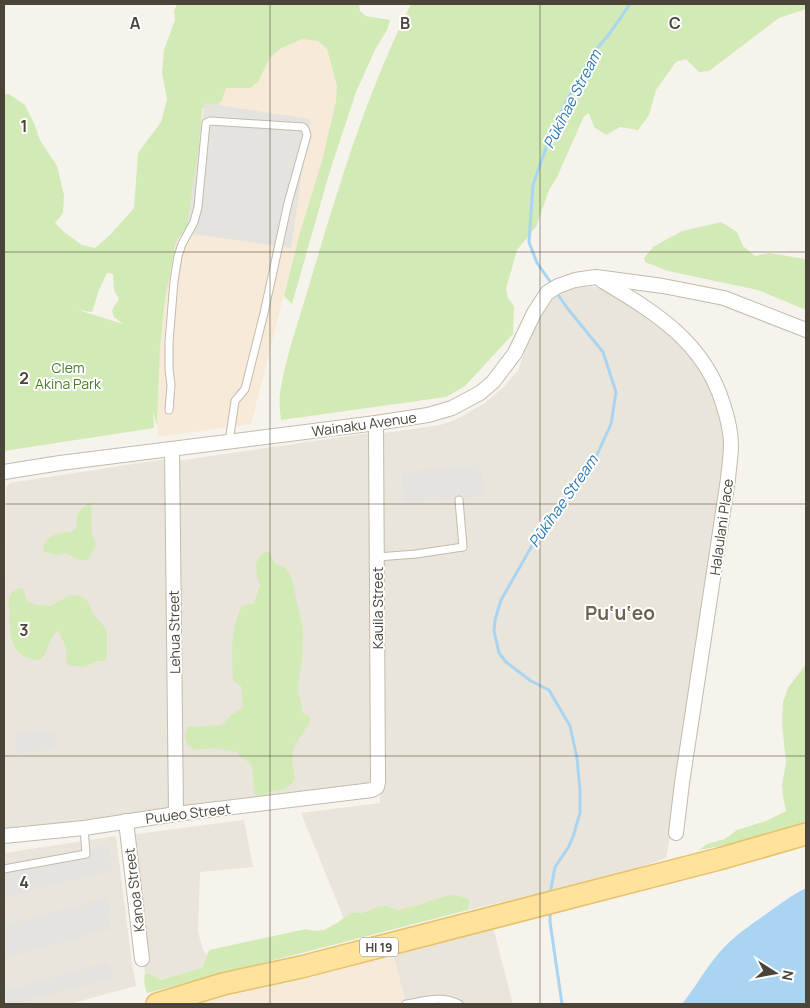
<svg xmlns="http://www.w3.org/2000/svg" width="810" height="1008" viewBox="0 0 810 1008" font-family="Manrope,sans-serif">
  <rect width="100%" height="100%" fill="#f6f3ec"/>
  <!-- residential -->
  <g fill="#eae5da">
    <path d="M587 286 602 288 633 306 678 340 696 359 712 386 724 427 726 447 674 816 666 858 623 873 468 910 470 902 421 904 398 910 386 906 370 909 361 913H351L344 919 301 813 380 803 381 437 384 433 440 425 457 419 485 403 505 386 518 370 531 335 542 312 548 304 563 291Z"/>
    <path d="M369 433 371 547V777L368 786 180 814 177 461Z"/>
    <path d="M159 460H165L168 466V811L4 836 6 487 10 483Z"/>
    <path d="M244 820 253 867 200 872 198 932 203 950 207 955 202 968 159 980 151 974 145 973 126 842 129 835Z"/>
    <path d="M116 836 132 964 136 986 69 1004H4V853Z"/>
    <path d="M493 927 513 1004H406L393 955Z"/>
  </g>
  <!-- commercial -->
  <g fill="#f7ead8">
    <path d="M303 39 318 41 327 49 337 86 336 101 323 157 299 236 251 424 158 437 157 426 160 349 165 300 176 242 189 224 197 175 202 107 222 100 225 88H250L258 82 269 59 281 48Z"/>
    <path d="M393 955 406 1004H193Z"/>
  </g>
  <!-- green -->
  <g fill="#d2eab5" fill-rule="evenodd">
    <path d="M177 4H359L360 11 366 16 390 20 387 30 375 50 356 92 329 174 292 304 284 296 299 236 323 157 336 101 337 86 327 49 318 41 303 39 281 48 269 59 258 82 250 88H226L222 100 214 108H202L197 175 189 224 176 242 165 300 160 349 157 426 153 411 154 428 4 451V94H9L25 105 34 123 40 140 57 166 64 195 63 213 55 223 64 232 82 245 95 248 110 235 134 208 138 153 161 122 167 99 162 73 164 50 175 20 174 11ZM107 273 113 274 114 290 119 299 112 310 114 317 123 324 78 310 92 312 99 290Z"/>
    <path d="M411 4H806V9L779 18 709 71 699 72 686 59 676 62 656 90 649 115 638 130 620 127 606 135 594 127 589 113 584 116 557 177 549 190 536 227 517 250 506 289 508 298 514 306 513 334 465 386 446 397 281 420C280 411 279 402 280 393 286 355 300 317 311 279 339 185 367 92 411 4Z"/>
    <path d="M721 222 737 232 743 246 755 256 769 253 806 259V310L758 290 668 271 645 262 644 258 653 247 682 231Z"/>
    <path d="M91 503 92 535 96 544 88 560H79L66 553 57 555 43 552C43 535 58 533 72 532L77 527C75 514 80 508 91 503Z"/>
    <path d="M265 552H270L275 564 285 568 291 576 303 629 302 662 299 678 298 689 303 713 310 717V722L294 746 292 760 295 779 292 783 285 789 271 791 263 797 254 794 252 765 240 756 237 752 214 748 195 750 187 745 185 736 188 727 222 725 232 714 240 710 243 706 241 686 233 681C232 656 230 628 242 606L254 603 260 585C256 573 252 560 265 552Z"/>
    <path d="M18 588 23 589 27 601 36 605 50 606 71 595 81 596 89 603 92 612 107 630V657L105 661H98L83 667 69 665 66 661V647L58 631C48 637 49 653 40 660 36 660 32 659 28 658 9 652 8 624 10 608L8 603 11 594Z"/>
    <path d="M806 664V823L758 839 699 850 707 844 725 839 737 830 766 821 786 811 783 796 782 785 786 763 782 723 783 702 788 688Z"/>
    <path d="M449 895 458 896 468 898 470 902 468 910 147 993C144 986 144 980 145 973L151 974 160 980 202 968 209 950 306 929 314 931 324 930 337 923 351 913H361L377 907 386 906 398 910 421 904Z"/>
  </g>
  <!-- parking -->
  <g fill="#e5e3e0">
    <path d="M205 103 310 119 291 248 186 233Z"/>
    <path d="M481 465 484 495 404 503 401 472Z"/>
    <path d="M56 729 58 749 17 754 15 734Z"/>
    <path d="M109 845 112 871 4 897V863Z"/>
    <path d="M107 898 112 916 109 917 111 929 4 958V925Z"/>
    <path d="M109 962 113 978 15 1004H4V990Z"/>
  </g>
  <!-- water -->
  <path fill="#a9d4f2" d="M806 888V1004H682C695 988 705 969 719 953 734 935 754 923 773 909 784 901 794 894 806 888Z"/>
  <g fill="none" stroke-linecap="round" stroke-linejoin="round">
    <!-- stream -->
    <g stroke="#a9d4f2" stroke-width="3">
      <path d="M552 284 537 263 529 242 533 185 548 142 566 102 595 51 610 33 630 4"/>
      <path d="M550 894 555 867 568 848 573 837 580 813V790L577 758 570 726 549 690 531 681 506 662 499 653 494 631 495 620 501 600 538 535 595 459 611 424 616 392 603 352 568 309 556 292"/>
      <path d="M550 911V922L562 1004"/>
    </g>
    <defs>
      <g id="lane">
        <path d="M169 410 171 385 169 369V342L174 281 178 256 182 244 194 222 198 207 206 123 210 121 303 127 305 129 307 135 288 203 264 313 245 389 235 401 229 442"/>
        <path d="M377 557 416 554 463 547 459 500"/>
        <path d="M4 869 86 854 84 828"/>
        <path d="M406 1004C424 1001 442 995 459 1004"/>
      </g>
      <g id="street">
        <path d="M601 280C654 312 704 341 723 404 727 416 731 431 731 445 731 456 729 467 728 479L682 783 676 833"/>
        <path d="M172 449 176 814"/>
        <path d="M4 472 60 463 376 423 428 415 452 408 480 393 493 382 515 353 534 313 547 293 558 286 575 280 596 277 663 286 724 298 806 330"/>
        <path d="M126 821 142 959"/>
        <path d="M4 836 84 828 176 814 372 790 377 787 378 782 376 423"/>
      </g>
      <path id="primary" d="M157 1004 223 984 301 967 719 859 806 834"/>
    </defs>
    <!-- lane casing -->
    <use href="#lane" stroke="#c2bbae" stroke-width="9"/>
    <!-- street casing -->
    <use href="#street" stroke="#c2bbae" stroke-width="16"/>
    <!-- primary casing -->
    <use href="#primary" stroke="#e6c16a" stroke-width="24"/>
    <!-- lane -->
    <use href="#lane" stroke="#fff" stroke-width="7"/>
    <!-- street -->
    <use href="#street" stroke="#fff" stroke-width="14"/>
    <!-- primary -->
    <use href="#primary" stroke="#ffe39c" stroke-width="21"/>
  </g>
  <!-- grid -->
  <path fill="none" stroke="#4b4439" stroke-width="1" stroke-opacity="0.55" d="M270 4V1004M540 4V1004M4 252H806M4 504H806M4 756H806"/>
  <g text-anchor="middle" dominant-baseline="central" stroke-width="4" stroke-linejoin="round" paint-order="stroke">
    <!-- shield labels -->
    <rect fill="#fff" stroke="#817c74" stroke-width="1" x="360" y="937.5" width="38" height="19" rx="4"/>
    <g font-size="12" font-weight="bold" fill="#4b4439">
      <text x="379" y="947">HI 19</text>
    </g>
    <!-- park labels -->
    <g font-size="14" fill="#4a7f2a" stroke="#fff">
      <text x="68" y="367">Clem<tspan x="68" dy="16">Akina Park</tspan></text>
    </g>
    <!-- street labels -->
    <g font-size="14" fill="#4b4439" stroke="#fff">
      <text transform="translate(364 424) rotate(-8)">Wainaku Avenue</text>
      <text transform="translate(721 527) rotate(-82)">Halaulani Place</text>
      <text transform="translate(377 608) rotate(-90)">Kauila Street</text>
      <text transform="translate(174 632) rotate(-91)">Lehua Street</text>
      <text transform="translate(188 813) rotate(-7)">Puueo Street</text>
      <text transform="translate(134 890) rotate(-97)">Kanoa Street</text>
    </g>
    <!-- water labels -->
    <g font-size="15" font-style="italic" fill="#2e7ab2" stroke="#fff">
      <text transform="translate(572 99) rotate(-63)">Pūkīhae Stream</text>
      <text transform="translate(563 501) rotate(-55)">Pūkīhae Stream</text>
    </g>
    <!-- district labels -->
    <g font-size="19" font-weight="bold" fill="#6e6250" stroke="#fff">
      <text x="620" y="613">Pu‘u‘eo</text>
    </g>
  </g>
  <g font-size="16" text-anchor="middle" font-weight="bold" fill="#4b4439" stroke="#fff" stroke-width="4" stroke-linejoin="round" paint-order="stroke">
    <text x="135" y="29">A</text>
    <text x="405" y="29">B</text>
    <text x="675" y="29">C</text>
    <text x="24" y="132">1</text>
    <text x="24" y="384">2</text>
    <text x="24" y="636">3</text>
    <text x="24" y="888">4</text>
  </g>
  <!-- border -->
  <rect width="810" height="1008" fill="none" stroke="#4b4439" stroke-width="10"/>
  <!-- north arrow -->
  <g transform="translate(775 973) rotate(101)" stroke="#ffffff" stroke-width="4" paint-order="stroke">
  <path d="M0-4L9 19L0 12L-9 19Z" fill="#4b4439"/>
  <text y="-8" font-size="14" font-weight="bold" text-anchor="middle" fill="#4b4439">N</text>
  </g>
</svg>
